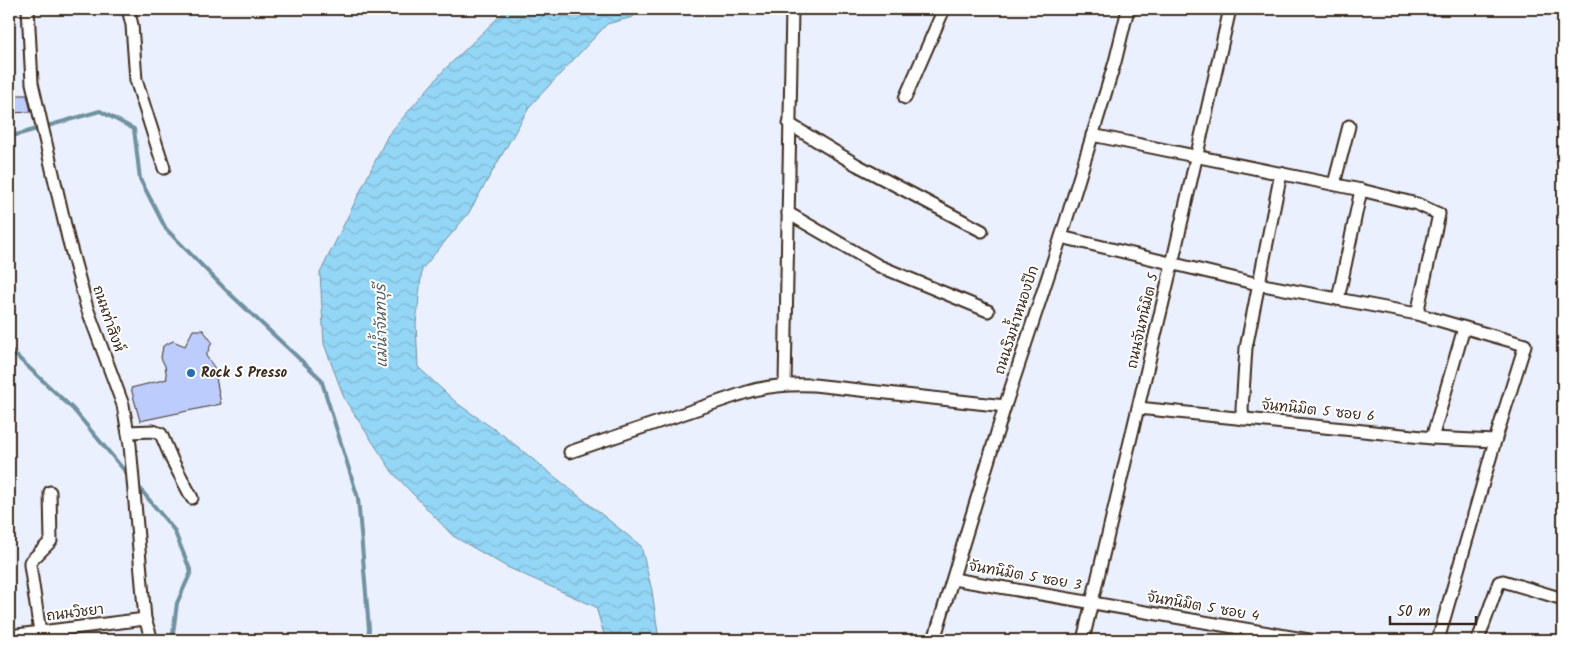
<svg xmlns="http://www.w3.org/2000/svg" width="1572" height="649" viewBox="0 0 1572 649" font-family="Kalam,'Playpen Sans Thai',sans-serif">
  <defs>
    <pattern id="water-waves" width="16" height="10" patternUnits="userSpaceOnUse" patternTransform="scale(1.25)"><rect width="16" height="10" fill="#94d6f6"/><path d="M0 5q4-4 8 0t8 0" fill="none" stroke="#80b8d2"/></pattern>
  </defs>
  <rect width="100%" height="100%" fill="#ebf0fe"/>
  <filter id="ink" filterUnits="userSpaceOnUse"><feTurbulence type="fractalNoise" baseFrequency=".02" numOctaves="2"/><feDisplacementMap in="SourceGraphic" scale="10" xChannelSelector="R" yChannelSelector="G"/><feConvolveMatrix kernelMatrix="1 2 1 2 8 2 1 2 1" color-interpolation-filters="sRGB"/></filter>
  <g filter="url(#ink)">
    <!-- water -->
    <path fill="url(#water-waves)" stroke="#7091a0" d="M507 9H636L633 17 607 24 530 106 468 214 422 269 416 324 418 367 458 404 504 436 641 546 652 591 659 640H603L605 638 596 607 507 567 453 536 393 473 345 400 324 344 320 273 388 135 444 70Z"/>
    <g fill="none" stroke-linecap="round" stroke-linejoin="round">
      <!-- stream -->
      <g stroke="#7091a0" stroke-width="4">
        <path d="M9 137 100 111 134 129 140 179 166 229 227 291 321 379 358 498 369 629 368 640"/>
        <path d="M9 349 73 409 129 476"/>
        <path d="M137 485 174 530 191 572 177 603 173 634 178 640"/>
      </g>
    </g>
    <!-- building -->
    <g fill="#bcccfc" stroke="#3b2a1e">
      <path d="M9 95H27L31 112 9 113Z"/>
      <path d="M193 330H203L212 342 206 356 214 367 221 404 140 421 131 388 167 379 165 366 161 358 163 346 173 341 185 346Z"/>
    </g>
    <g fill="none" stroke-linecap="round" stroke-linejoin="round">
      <defs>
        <g id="minor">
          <path d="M28 9 32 83 68 238 87 308 123 405 130 445 145 619 152 640"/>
          <path d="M128 9 132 25 136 80 164 168"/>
          <path d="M905 98 944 9"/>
          <path d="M789 124 857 165 982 231"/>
          <path d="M1092 135 1361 190 1417 204 1439 214 1417 314"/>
          <path d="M1334 184 1349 126"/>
          <path d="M788 213 879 266 988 311"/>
          <path d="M1061 237 1258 284 1417 314 1525 345 1495 441 1438 640"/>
          <path d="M1338 299 1361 190"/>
          <path d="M785 384 792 9"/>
          <path d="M1138 408 1432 438 1495 441"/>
          <path d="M1243 419 1242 409 1246 348 1281 173"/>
          <path d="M128 432 153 431 161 434 172 460 192 498"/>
          <path d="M1432 438 1464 328"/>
          <path d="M570 452 747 392C770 385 790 384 814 385L1005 406"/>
          <path d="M953 579 1309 640"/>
          <path d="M40 632 30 565V562L51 541 50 492"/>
          <path d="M9 636 145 619"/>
          <path d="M934 640 1005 406 1061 237 1115 62 1128 9"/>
          <path d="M1083 640 1172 264 1230 9"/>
          <path d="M1478 640 1499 582 1503 581 1563 599"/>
        </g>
      </defs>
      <!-- minor casing -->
      <use href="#minor" stroke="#3b2a1e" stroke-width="15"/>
      <!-- minor -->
      <use href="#minor" stroke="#fff" stroke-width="11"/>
    </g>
  </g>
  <!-- markers -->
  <circle fill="#1f6fb2" stroke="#fff" stroke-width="2" cx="191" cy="373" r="5"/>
  <g text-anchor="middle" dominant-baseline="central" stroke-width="4" stroke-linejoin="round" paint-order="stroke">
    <!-- street labels -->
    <g font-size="14" fill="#3b2a1e" stroke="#fff">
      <text transform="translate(108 319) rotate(71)">ถนนท่าสิงห์</text>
      <text transform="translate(1017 320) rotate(-72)">ถนนริมน้ำหนองปึก</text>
      <text transform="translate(1143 321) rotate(-77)">ถนนจันทนิมิต 5</text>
      <text transform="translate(1318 411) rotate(6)">จันทนิมิต 5 ซอย 6</text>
      <text transform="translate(1025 576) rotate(10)">จันทนิมิต 5 ซอย 3</text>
      <text transform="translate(1203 607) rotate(10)">จันทนิมิต 5 ซอย 4</text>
      <text transform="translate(75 613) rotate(-7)">ถนนวิชยา</text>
    </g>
    <!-- poi labels -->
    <g font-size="14" font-weight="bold" fill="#3b2a1e" stroke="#fff" text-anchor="start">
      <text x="201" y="373">Rock S Presso</text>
    </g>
    <!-- water labels -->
    <g font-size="15" font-style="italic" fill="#565e5f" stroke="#fff">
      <text transform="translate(382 326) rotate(-91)">แม่น้ำจันทบุรี</text>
    </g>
  </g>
  <!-- margin -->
  <rect width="1572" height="649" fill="none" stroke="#fff" stroke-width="30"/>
  <rect x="15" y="15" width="1542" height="619" fill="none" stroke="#3b2a1e" stroke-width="2" filter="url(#ink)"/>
  <!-- scale -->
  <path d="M1390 616v8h86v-8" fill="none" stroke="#3b2a1e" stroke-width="2.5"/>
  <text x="1397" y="616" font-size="15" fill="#3b2a1e" stroke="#ffffff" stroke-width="4" paint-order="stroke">50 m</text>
</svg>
